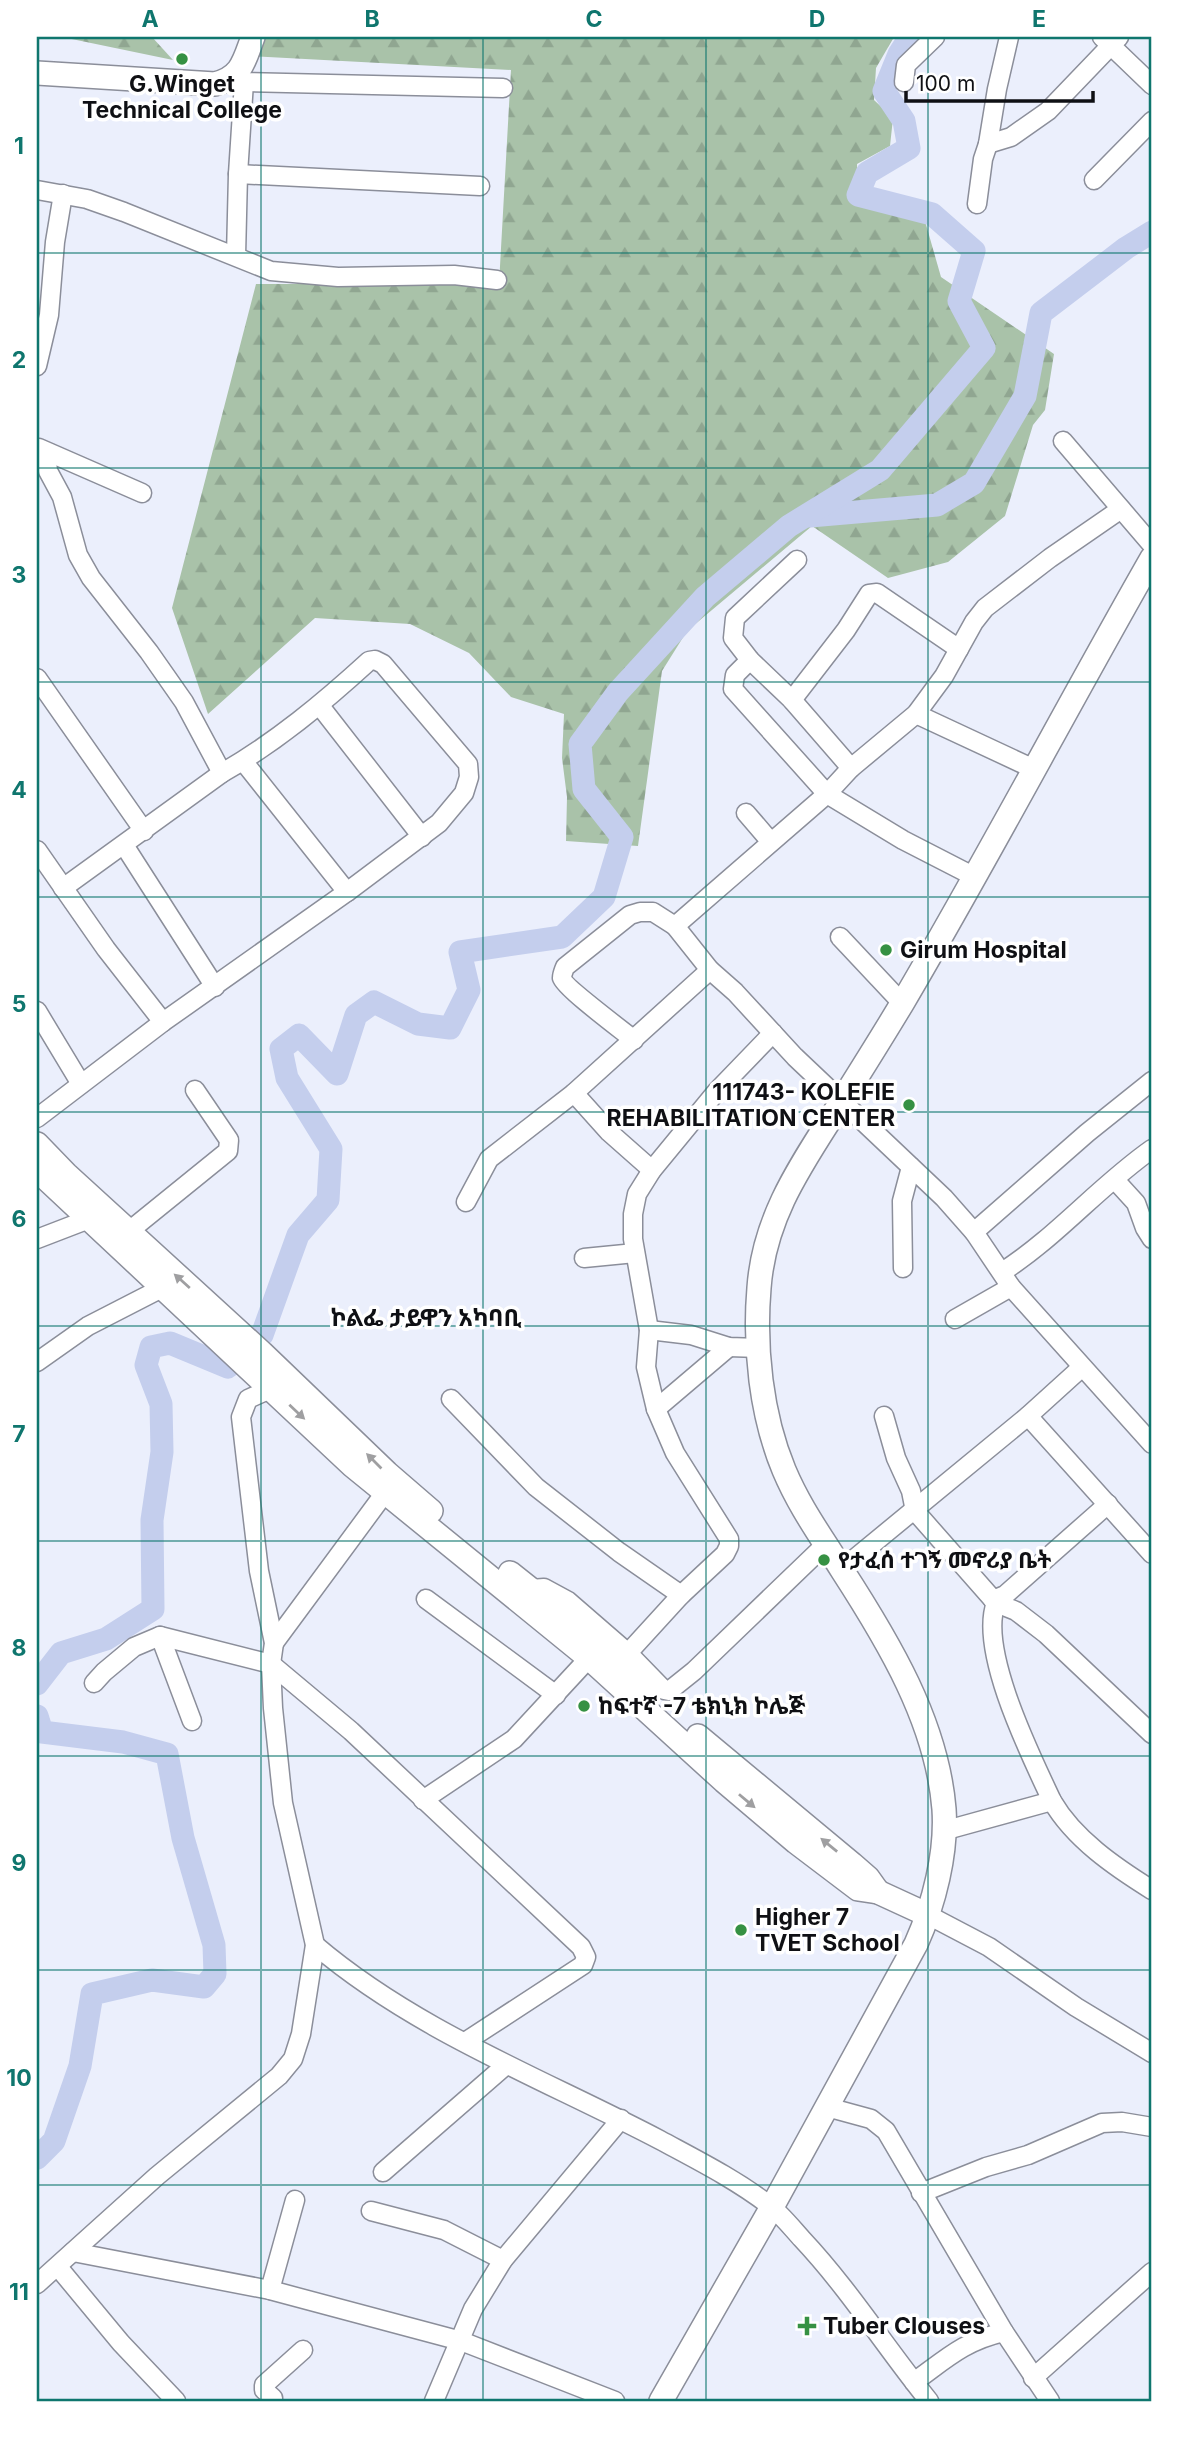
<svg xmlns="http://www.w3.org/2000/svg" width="1189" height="2438" viewBox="0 0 1189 2438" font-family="Inter,'Noto Sans Ethiopic',sans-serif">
  <defs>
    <pattern id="forest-firs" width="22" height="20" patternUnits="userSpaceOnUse" patternTransform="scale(1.75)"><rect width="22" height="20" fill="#a9c2a9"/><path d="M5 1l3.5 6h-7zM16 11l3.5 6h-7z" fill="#90a691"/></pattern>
  </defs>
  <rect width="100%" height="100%" fill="#ebeffc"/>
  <!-- forest -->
  <g fill="url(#forest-firs)">
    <path d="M62 37H152L173 60Z"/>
    <path d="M256 37H894L876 68 874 100 893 118 890 146 857 164 858 202 925 221 941 277 1054 354 1045 410 1033 425 1005 516 948 562 888 578 812 526 687 631 662 671 638 846 566 841 567 797 562 758 564 714 511 697 469 653 410 624 315 618 208 714 172 608 256 284H499L511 70 250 56Z"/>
  </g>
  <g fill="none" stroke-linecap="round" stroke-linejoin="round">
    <!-- river -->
    <g stroke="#c4ceed" stroke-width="23">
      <path d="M810 516 937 505 974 483 1025 396 1041 313 1126 248 1152 232"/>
      <path d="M37 1684 61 1653 106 1639 153 1609 152 1520 162 1452 161 1404 146 1365 151 1347 170 1343 228 1367 262 1335 298 1235 328 1200 331 1149 287 1078 281 1049 299 1035 337 1074 356 1015 374 1002 418 1024 450 1028 469 990 460 952 562 937 604 897 622 837 584 789 580 744 618 692 705 597 789 526 880 470 984 348 959 301 974 251 932 214 858 195 867 173 909 148 904 121 884 91 899 54 910 37"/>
      <path d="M37 1716 42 1732 123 1742 167 1754 183 1838 214 1945 215 1974 204 1987 152 1980 92 1994 80 2066 54 2141 37 2158"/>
    </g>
    <defs>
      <g id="minor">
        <path d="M1102 37 1152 85"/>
        <path d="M233 77 244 82 503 88"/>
        <path d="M904 82 906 65 935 37"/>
        <path d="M988 144 1011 137 1048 111 1119 37"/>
        <path d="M238 174 480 186"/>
        <path d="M1094 180 1152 121"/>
        <path d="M37 190 87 199 124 212 271 271 338 277 454 275 497 280"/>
        <path d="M977 204 983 159 988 144 997 89 1009 37"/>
        <path d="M236 256 238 174 244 82"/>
        <path d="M37 366 49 315 55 242 63 194"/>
        <path d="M1063 441 1152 545"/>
        <path d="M39 448 142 493"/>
        <path d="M46 453 48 471 62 497 78 555 91 578 149 652 184 702 222 773"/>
        <path d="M797 560 735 618 733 638 750 660 792 700 851 768"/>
        <path d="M750 660 735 675 733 689 827 794 903 840 975 877"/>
        <path d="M37 678 144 831"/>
        <path d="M792 700 846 630 869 594 877 593 959 649"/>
        <path d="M320 706 422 837"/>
        <path d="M916 714 1034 769"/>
        <path d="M243 761 347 892"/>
        <path d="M746 813 770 841"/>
        <path d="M124 845 215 987"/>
        <path d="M37 850 106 949 163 1022"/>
        <path d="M675 926 827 794 851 768 916 714 944 676 974 622 985 608 1050 558 1121 509"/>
        <path d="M840 937 902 1003"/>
        <path d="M37 1011 81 1084"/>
        <path d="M634 1040C623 1031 564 987 562 978 562 974 564 970 565 967L630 915 640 912H653L675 926 710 970 735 992 795 1057 944 1198 974 1232 1011 1287 1152 1444"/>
        <path d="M574 1093 609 1132 652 1170"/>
        <path d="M37 1118 163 1022 347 892 439 823 464 793 469 777 468 764 383 664 375 660 369 661C323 703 276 742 222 773L63 888"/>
        <path d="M1115 1180 1136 1203 1145 1228 1152 1239"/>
        <path d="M466 1202 489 1159 574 1093 710 970"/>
        <path d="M128 1232 228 1151 229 1140 195 1090"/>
        <path d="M974 1232 1087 1133 1152 1081"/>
        <path d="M37 1239 89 1219 97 1212"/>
        <path d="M584 1258 635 1253"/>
        <path d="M903 1268 902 1201 911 1167"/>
        <path d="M1002 1272C1057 1237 1099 1186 1152 1149"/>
        <path d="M955 1319 1011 1287"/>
        <path d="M649 1330 691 1335 729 1347 759 1348"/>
        <path d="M37 1362 88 1326 162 1288"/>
        <path d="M451 1399 536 1487 619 1552 681 1595"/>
        <path d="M656 1409 729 1347"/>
        <path d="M884 1416 896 1458 911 1491 915 1511 996 1603 1016 1611 1046 1634 1152 1734"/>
        <path d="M1028 1416 1152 1554"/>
        <path d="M842 1569 1028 1416 1081 1368"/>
        <path d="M531 1589 544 1588 568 1601 628 1653 664 1690 669 1691 694 1671 825 1545"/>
        <path d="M426 1599 556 1695"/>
        <path d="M993 1600 1005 1595 1108 1504"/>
        <path d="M996 1603C978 1650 1031 1756 1052 1801 1074 1839 1115 1867 1152 1890"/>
        <path d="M160 1636 192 1721"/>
        <path d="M274 1643 384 1494"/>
        <path d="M628 1653 681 1595 725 1554 729 1546V1539L675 1453 656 1409 646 1367 649 1330 633 1239V1214L637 1194 652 1170 717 1091 773 1033"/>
        <path d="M94 1683 104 1672 134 1647 160 1636 271 1664 351 1731 581 1947 586 1957 583 1965 465 2042"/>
        <path d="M423 1800 514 1739 589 1658"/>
        <path d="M943 1831 1052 1801"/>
        <path d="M928 1915 989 1947 1076 2007 1152 2053"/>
        <path d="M315 1945C416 2031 544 2079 660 2140 697 2160 735 2179 769 2205 781 2214 792 2228 802 2239 849 2289 886 2348 929 2401"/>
        <path d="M827 2107 871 2119 886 2131 1004 2332 1050 2401"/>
        <path d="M383 2172 506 2065"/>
        <path d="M921 2193 986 2167 1028 2155 1102 2123 1122 2122 1152 2127"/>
        <path d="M371 2211 444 2230 503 2260"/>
        <path d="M73 2252 270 2290 461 2341 615 2401"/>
        <path d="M58 2267 121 2343 176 2401"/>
        <path d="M37 2284 157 2176 279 2076 293 2059 301 2034 315 1945 283 1803 273 1708 271 1664 274 1643 259 1571 241 1417 248 1399 279 1385"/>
        <path d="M270 2290 295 2200"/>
        <path d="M1033 2378 1152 2272"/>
        <path d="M914 2382C946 2359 964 2341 1004 2332"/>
        <path d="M273 2401V2398L264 2390V2385L303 2350"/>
        <path d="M434 2401 473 2309 503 2260 621 2119"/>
      </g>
      <g id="major">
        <path d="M37 73 215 84C242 77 244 61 253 37"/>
        <path d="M37 1144 66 1174 262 1353 387 1473 431 1511"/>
        <path d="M37 1170 353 1466 589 1658 724 1781 796 1842 858 1889 878 1892 928 1915"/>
        <path d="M510 1573 588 1635 649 1691"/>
        <path d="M698 1736 852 1864 868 1878 878 1892"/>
        <path d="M661 2401 772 2207 916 1944C934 1904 947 1853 944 1809 937 1722 888 1641 842 1570 821 1536 800 1508 784 1470 761 1415 754 1347 759 1288 764 1217 801 1165 838 1107 860 1072 882 1037 903 1002 989 856 1068 705 1152 558"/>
      </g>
    </defs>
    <!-- minor casing -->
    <use href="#minor" stroke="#8b8e9a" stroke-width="21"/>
    <!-- major casing -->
    <use href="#major" stroke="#8b8e9a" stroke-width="26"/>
    <!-- minor -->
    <use href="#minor" stroke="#fff" stroke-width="18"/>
    <!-- major -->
    <use href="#major" stroke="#fff" stroke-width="23"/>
  </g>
  <!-- one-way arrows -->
  <defs><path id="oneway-solid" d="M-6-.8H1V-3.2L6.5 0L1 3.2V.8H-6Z" transform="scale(1.75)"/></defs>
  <g fill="#9f9fa1">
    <use href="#oneway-solid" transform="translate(182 1281) rotate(-138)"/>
    <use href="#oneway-solid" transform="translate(297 1412) rotate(43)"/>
    <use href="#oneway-solid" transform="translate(374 1461) rotate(-135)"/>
    <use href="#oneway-solid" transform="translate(747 1801) rotate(40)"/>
    <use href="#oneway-solid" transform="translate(829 1845) rotate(-141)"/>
  </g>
  <!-- grid -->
  <path fill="none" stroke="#0f766e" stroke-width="2" stroke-opacity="0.55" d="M261 37V2401M483 37V2401M706 37V2401M928 37V2401M37 253H1152M37 468H1152M37 682H1152M37 897H1152M37 1112H1152M37 1326H1152M37 1541H1152M37 1756H1152M37 1970H1152M37 2185H1152"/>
  <!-- markers -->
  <g fill="#369143" stroke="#fff" stroke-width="2.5">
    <circle cx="182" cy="59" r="7"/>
    <circle cx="886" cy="950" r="7"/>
    <circle cx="909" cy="1105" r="7"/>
    <circle cx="824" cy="1560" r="7"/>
    <circle cx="584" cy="1706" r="7"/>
    <circle cx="741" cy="1930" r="7"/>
    <path d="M803.5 2315.5h7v7h7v7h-7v7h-7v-7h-7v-7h7z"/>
  </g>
  <g text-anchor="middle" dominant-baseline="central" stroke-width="7" stroke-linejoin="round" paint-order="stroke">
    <!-- poi labels -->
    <g font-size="23" font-weight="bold" fill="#0f1014" stroke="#fff" text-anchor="start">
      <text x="182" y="84" text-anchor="middle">G.Winget<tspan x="182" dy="26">Technical College</tspan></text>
      <text x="900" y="950">Girum Hospital</text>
      <text x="895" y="1092" text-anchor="end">111743- KOLEFIE<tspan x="895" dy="26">REHABILITATION CENTER</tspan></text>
      <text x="838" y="1560">የታፈሰ ተገኝ መኖሪያ ቤት</text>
      <text x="598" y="1706">ከፍተኛ -7 ቴክኒክ ኮሌጅ</text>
      <text x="755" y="1917">Higher 7<tspan x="755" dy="26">TVET School</tspan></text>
      <text x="823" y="2326">Tuber Clouses</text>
    </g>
    <!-- neighbourhood labels -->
    <g font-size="24" font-weight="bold" fill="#0f1014" stroke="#fff">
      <text x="426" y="1317">ኮልፌ ታይዋን አካባቢ</text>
    </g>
  </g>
  <!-- border -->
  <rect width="1189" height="2438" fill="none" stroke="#ffffff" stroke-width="77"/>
  <!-- scale -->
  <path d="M906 91v10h187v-10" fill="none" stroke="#0f1014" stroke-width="3.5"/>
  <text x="916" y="91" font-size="21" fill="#0f1014" stroke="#ffffff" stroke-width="5" paint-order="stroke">100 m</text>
  <rect x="38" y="38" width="1112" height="2362" fill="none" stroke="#0f766e" stroke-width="2.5"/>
  <g font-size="23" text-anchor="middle" font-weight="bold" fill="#0f766e">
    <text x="150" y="27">A</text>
    <text x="372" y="27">B</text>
    <text x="594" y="27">C</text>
    <text x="817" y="27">D</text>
    <text x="1039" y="27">E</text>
    <text x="19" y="154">1</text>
    <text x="19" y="368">2</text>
    <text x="19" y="583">3</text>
    <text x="19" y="798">4</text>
    <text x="19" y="1012">5</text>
    <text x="19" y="1227">6</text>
    <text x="19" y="1442">7</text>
    <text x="19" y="1656">8</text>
    <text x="19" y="1871">9</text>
    <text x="19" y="2086">10</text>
    <text x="19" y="2300">11</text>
  </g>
</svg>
